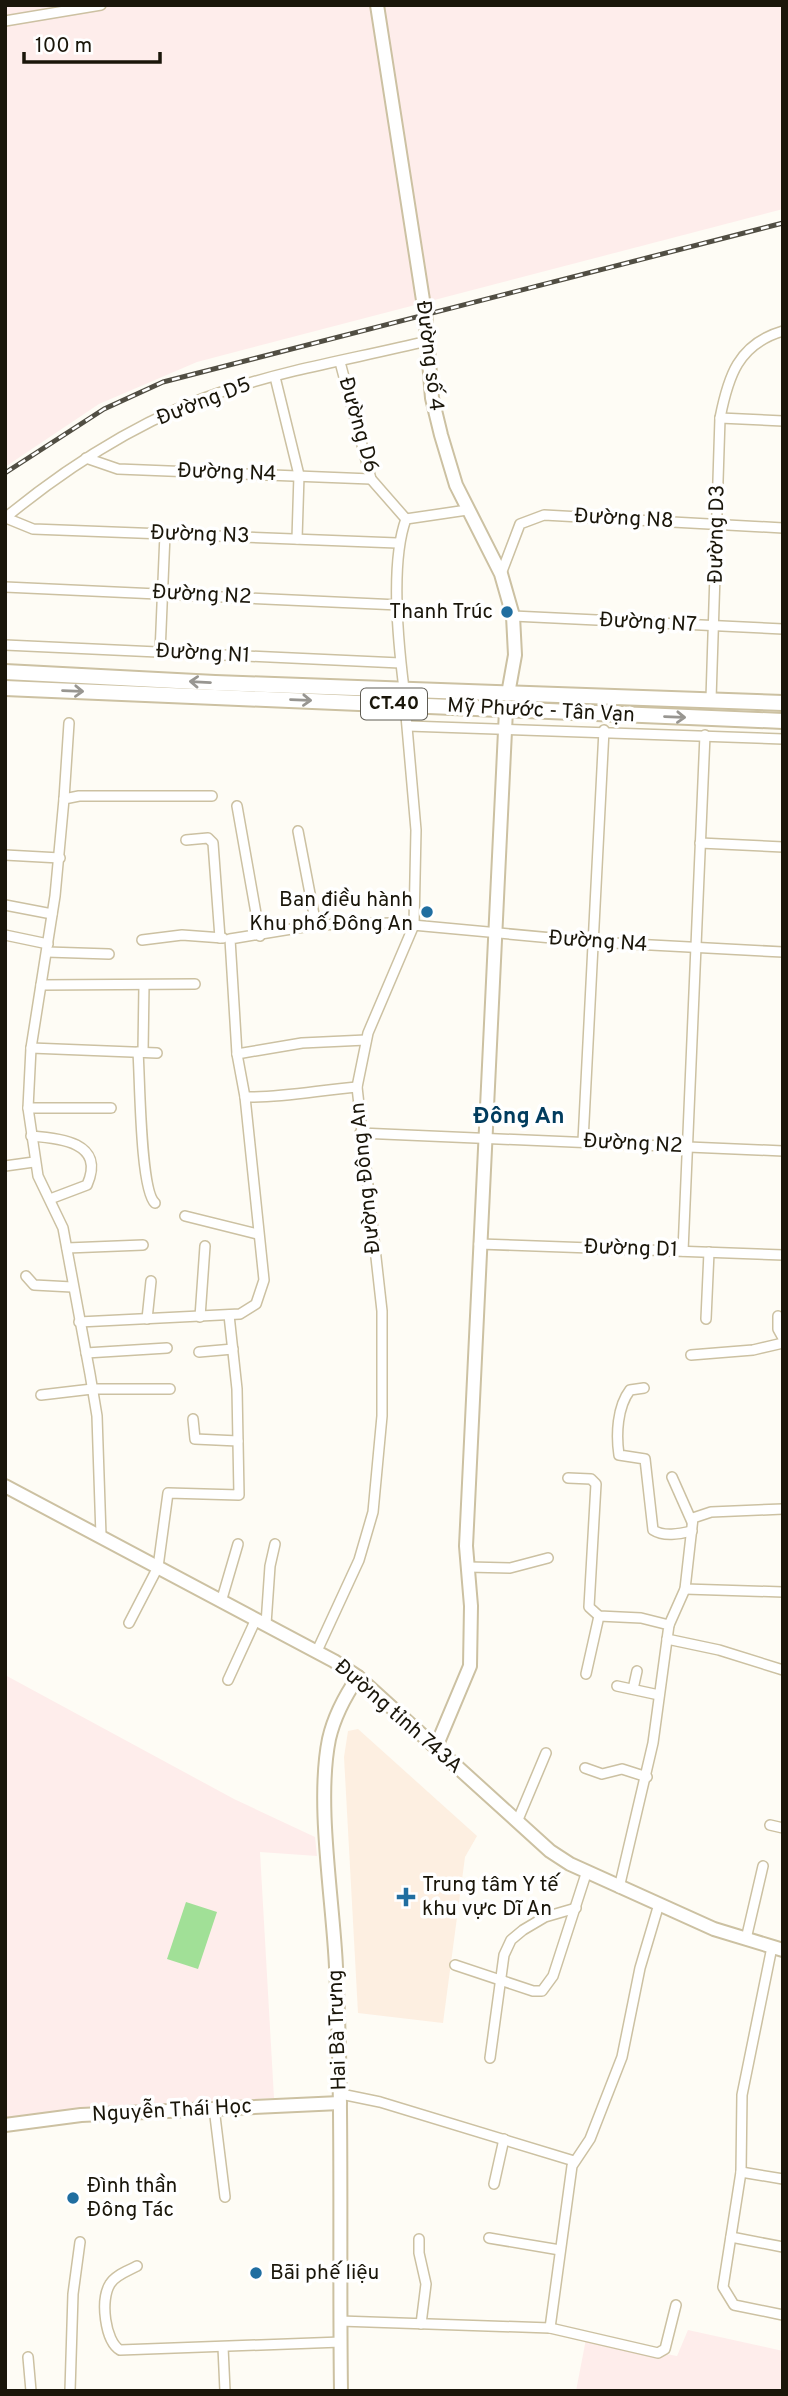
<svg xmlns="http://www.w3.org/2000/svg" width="788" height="2396" viewBox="0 0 788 2396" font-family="Overpass,sans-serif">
  <rect width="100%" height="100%" fill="#fefcf5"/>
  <!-- industrial -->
  <g fill="#feedeb">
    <path d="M5 5H783V209L197 362 99 404 5 467Z"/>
    <path d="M5 1675 234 1799 315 1837 317 1856 260 1852 274 2098 80 2110 5 2121Z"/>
    <path d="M688 2330 783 2351V2391H576L586 2339 677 2356Z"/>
  </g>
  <!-- medical -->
  <path fill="#fdefe1" d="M358 1729 477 1836 465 1857 443 2023 358 2013 344 1757 348 1731Z"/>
  <!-- green -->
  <path fill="#a1e097" d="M186 1902 217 1912 198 1969 167 1959Z"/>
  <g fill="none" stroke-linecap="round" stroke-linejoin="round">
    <defs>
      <g id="street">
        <path d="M5 21 101 5"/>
        <path d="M340 362 371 479 406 519"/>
        <path d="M275 377 299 475 297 539"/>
        <path d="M720 418 783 421"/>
        <path d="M86 458 118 469 371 479"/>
        <path d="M5 518C72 463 148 415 230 389 294 368 362 357 427 341"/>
        <path d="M6 518 33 529 397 543"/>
        <path d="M501 574 520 524 544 515 783 528"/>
        <path d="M5 587 399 605"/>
        <path d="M513 616 783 629"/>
        <path d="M5 645 400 663"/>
        <path d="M160 653 165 534"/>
        <path d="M404 689C398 641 390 563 406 519L467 510"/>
        <path d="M711 699 720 418C728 377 738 344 783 331"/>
        <path d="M408 726 783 739"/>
        <path d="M64 799 69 723"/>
        <path d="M237 806 260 936"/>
        <path d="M298 831 316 925"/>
        <path d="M186 840 208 838 213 843 220 938"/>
        <path d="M700 843 783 847"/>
        <path d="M5 855 60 858"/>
        <path d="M5 905 52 914"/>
        <path d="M5 935 48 944"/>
        <path d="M142 940 182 935 223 938"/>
        <path d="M47 952 109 954"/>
        <path d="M41 985 195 984"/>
        <path d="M31 1048 157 1053"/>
        <path d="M138 1052C140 1077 140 1190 155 1203"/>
        <path d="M143 1052 144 985"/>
        <path d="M237 1054 302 1043 366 1040"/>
        <path d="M245 1097C283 1098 319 1090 357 1087"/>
        <path d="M28 1108H111"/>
        <path d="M360 1133 783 1151"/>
        <path d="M31 1136C59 1138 106 1142 87 1185L50 1199"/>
        <path d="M583 1141 604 730"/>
        <path d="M5 1166 34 1162"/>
        <path d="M185 1216 257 1234"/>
        <path d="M479 1244 783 1255"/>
        <path d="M67 1248 143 1245"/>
        <path d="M683 1251 705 735"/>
        <path d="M26 1276 34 1285 72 1287"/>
        <path d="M778 1316V1329L783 1338"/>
        <path d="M200 1317 205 1246"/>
        <path d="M147 1319 151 1281"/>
        <path d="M706 1319 709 1252"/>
        <path d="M79 1322 240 1314 256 1304 264 1280 245 1097 237 1054 230 939 316 925 391 923 595 942 783 952"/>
        <path d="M199 1352 233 1349"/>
        <path d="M86 1353 167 1348"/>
        <path d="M691 1355 753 1350 783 1343"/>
        <path d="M644 1388 630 1390C617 1407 616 1435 619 1455L645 1459 653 1530C664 1537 679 1534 692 1531"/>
        <path d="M41 1395 92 1389H170"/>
        <path d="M193 1419 195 1439 238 1441"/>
        <path d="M672 1477 692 1522"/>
        <path d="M568 1478 591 1479 596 1484 589 1607 599 1616 641 1618 669 1625 653 1743 619 1888"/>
        <path d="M101 1536 97 1416 90 1374 63 1228 38 1176 28 1108 31 1048 55 896 64 799 79 796H212"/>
        <path d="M468 1567 510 1568 548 1558"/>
        <path d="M685 1589 783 1592"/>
        <path d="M221 1602 238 1544"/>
        <path d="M129 1623 158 1567 168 1493 239 1495 237 1389 229 1315"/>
        <path d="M266 1624 270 1566 275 1544"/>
        <path d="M669 1625 685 1589 693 1518 711 1512 783 1509"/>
        <path d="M667 1639 719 1650 783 1670"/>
        <path d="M317 1651 359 1560 373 1512 382 1416V1311L357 1087 368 1033 414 925 416 830 405 704"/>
        <path d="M586 1674 599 1616"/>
        <path d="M228 1680 256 1619"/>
        <path d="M617 1686 659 1695"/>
        <path d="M633 1689 637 1671"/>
        <path d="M585 1768 602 1774 622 1769 647 1777"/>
        <path d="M517 1822 546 1753"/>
        <path d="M770 1825 783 1828"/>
        <path d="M746 1939 763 1866"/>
        <path d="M772 1947 742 2095 741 2172 723 2287 734 2305 783 2315"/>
        <path d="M455 1965 533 1991H542L553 1976 586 1874"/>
        <path d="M490 2058 504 1955 511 1940 523 1930 545 1917 576 1908"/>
        <path d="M341 2094 380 2102 574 2161"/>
        <path d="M214 2108 225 2197"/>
        <path d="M741 2172 783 2179"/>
        <path d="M494 2184 504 2139"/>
        <path d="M731 2237 783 2247"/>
        <path d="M489 2238 560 2250"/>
        <path d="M419 2239V2253L426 2284 421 2324"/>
        <path d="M137 2266C128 2271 115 2275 110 2284 100 2300 105 2341 120 2350L341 2342"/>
        <path d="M340 2321 550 2328 658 2353 665 2349 676 2305"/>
        <path d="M550 2328 572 2166 590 2139 622 2057 640 1968 659 1904"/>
        <path d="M223 2347 225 2391"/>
        <path d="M28 2357 31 2391"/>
        <path d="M70 2391 73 2294 80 2242"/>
      </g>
      <g id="secondary">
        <path d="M377 5 425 313 432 398 441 435 456 485 501 574 513 616 515 655 508 694"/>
        <path d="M5 1486 334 1661 358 1677 550 1851 570 1864 714 1929 783 1950"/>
        <path d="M436 1747 470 1666 471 1606 466 1546 506 710"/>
        <path d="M5 2125 81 2115 340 2103"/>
        <path d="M341 2391C339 2249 343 2108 336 1967 333 1900 316 1803 329 1739 334 1717 345 1696 358 1677"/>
      </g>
      <g id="primary">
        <path d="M5 672 215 683 783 703"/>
        <path d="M5 688 783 721"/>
      </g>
    </defs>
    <!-- street casing -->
    <use href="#street" stroke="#ccc1a2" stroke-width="12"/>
    <!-- secondary casing -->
    <use href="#secondary" stroke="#ccc1a2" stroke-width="16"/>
    <!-- primary casing -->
    <use href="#primary" stroke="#ccc1a2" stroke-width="18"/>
    <!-- street -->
    <use href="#street" stroke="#fff" stroke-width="9"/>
    <!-- secondary -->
    <use href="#secondary" stroke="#fff" stroke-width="12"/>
    <!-- primary -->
    <use href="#primary" stroke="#fff" stroke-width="14"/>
    <defs>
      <path id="rail" d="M5 473 104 409 163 382 783 223"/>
    </defs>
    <!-- rail casing -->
    <use href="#rail" stroke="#514e43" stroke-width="5"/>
    <!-- rail -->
    <use href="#rail" stroke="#fff" stroke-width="2.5" stroke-dasharray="8" stroke-linecap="butt"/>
  </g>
  <!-- one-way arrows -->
  <defs><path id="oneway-shaft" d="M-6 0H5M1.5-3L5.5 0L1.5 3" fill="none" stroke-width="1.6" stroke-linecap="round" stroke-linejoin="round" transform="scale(1.75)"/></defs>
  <g stroke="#989691">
    <use href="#oneway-shaft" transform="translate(200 682) rotate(-177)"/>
    <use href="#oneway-shaft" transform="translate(73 691) rotate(2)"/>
    <use href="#oneway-shaft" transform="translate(301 700) rotate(2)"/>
    <use href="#oneway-shaft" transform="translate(675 717) rotate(2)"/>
  </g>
  <!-- markers -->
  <g fill="#206ea0" stroke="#fff" stroke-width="2.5">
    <circle cx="507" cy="612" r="7"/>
    <circle cx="427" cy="912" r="7"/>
    <path d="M402.5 1886.5h7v7h7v7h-7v7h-7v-7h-7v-7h7z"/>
    <circle cx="73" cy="2198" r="7"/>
    <circle cx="256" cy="2273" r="7"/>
  </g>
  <g text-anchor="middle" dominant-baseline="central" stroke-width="7" stroke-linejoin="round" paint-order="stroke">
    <!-- shield labels -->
    <rect fill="#fff" stroke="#5f5c54" stroke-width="2" x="361" y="688.5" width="66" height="31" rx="5"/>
    <g font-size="19" font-weight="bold" fill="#1a160a">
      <text x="394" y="704">CT.40</text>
    </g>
    <!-- street labels -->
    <g font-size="21" fill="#1a160a" stroke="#fff">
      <text transform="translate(429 356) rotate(83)">Đường số 4</text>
      <text transform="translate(204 402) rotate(-21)">Đường D5</text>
      <text transform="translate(358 425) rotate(74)">Đường D6</text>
      <text transform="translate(227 473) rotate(2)">Đường N4</text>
      <text transform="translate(624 519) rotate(3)">Đường N8</text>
      <text transform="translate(717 534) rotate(-89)">Đường D3</text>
      <text transform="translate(200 535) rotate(2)">Đường N3</text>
      <text transform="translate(202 595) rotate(3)">Đường N2</text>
      <text transform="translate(648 623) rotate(3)">Đường N7</text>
      <text transform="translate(203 654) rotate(3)">Đường N1</text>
      <text transform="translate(541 711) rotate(3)">Mỹ Phước - Tân Vạn</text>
      <text transform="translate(598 942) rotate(4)">Đường N4</text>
      <text transform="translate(633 1144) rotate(3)">Đường N2</text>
      <text transform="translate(366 1178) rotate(-96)">Đường Đông An</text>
      <text transform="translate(631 1249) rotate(2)">Đường D1</text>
      <text transform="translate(398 1717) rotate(41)">Đường tỉnh 743A</text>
      <text transform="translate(338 2030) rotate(-92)">Hai Bà Trưng</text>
      <text transform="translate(172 2111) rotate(-3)">Nguyễn Thái Học</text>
    </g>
    <!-- poi labels -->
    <g font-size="21" fill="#1a160a" stroke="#fff" text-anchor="start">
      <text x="493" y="612" text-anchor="end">Thanh Trúc</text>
      <text x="413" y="900" text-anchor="end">Ban điều hành<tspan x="413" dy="24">Khu phố Đông An</tspan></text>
      <text x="422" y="1885">Trung tâm Y tế<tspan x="422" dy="24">khu vực Dĩ An</tspan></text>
      <text x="87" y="2186">Đình thần<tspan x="87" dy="24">Đông Tác</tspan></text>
      <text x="270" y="2273">Bãi phế liệu</text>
    </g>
    <!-- neighbourhood labels -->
    <g font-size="23" font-weight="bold" fill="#013c5e" stroke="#fff">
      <text x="519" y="1117">Đông An</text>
    </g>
  </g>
  <!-- border -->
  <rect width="788" height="2396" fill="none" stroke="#1a160a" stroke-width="14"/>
  <!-- scale -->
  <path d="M24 52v10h136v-10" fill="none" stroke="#1a160a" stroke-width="3.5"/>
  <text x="35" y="52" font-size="21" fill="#1a160a" stroke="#ffffff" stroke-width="5" paint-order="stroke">100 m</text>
</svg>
